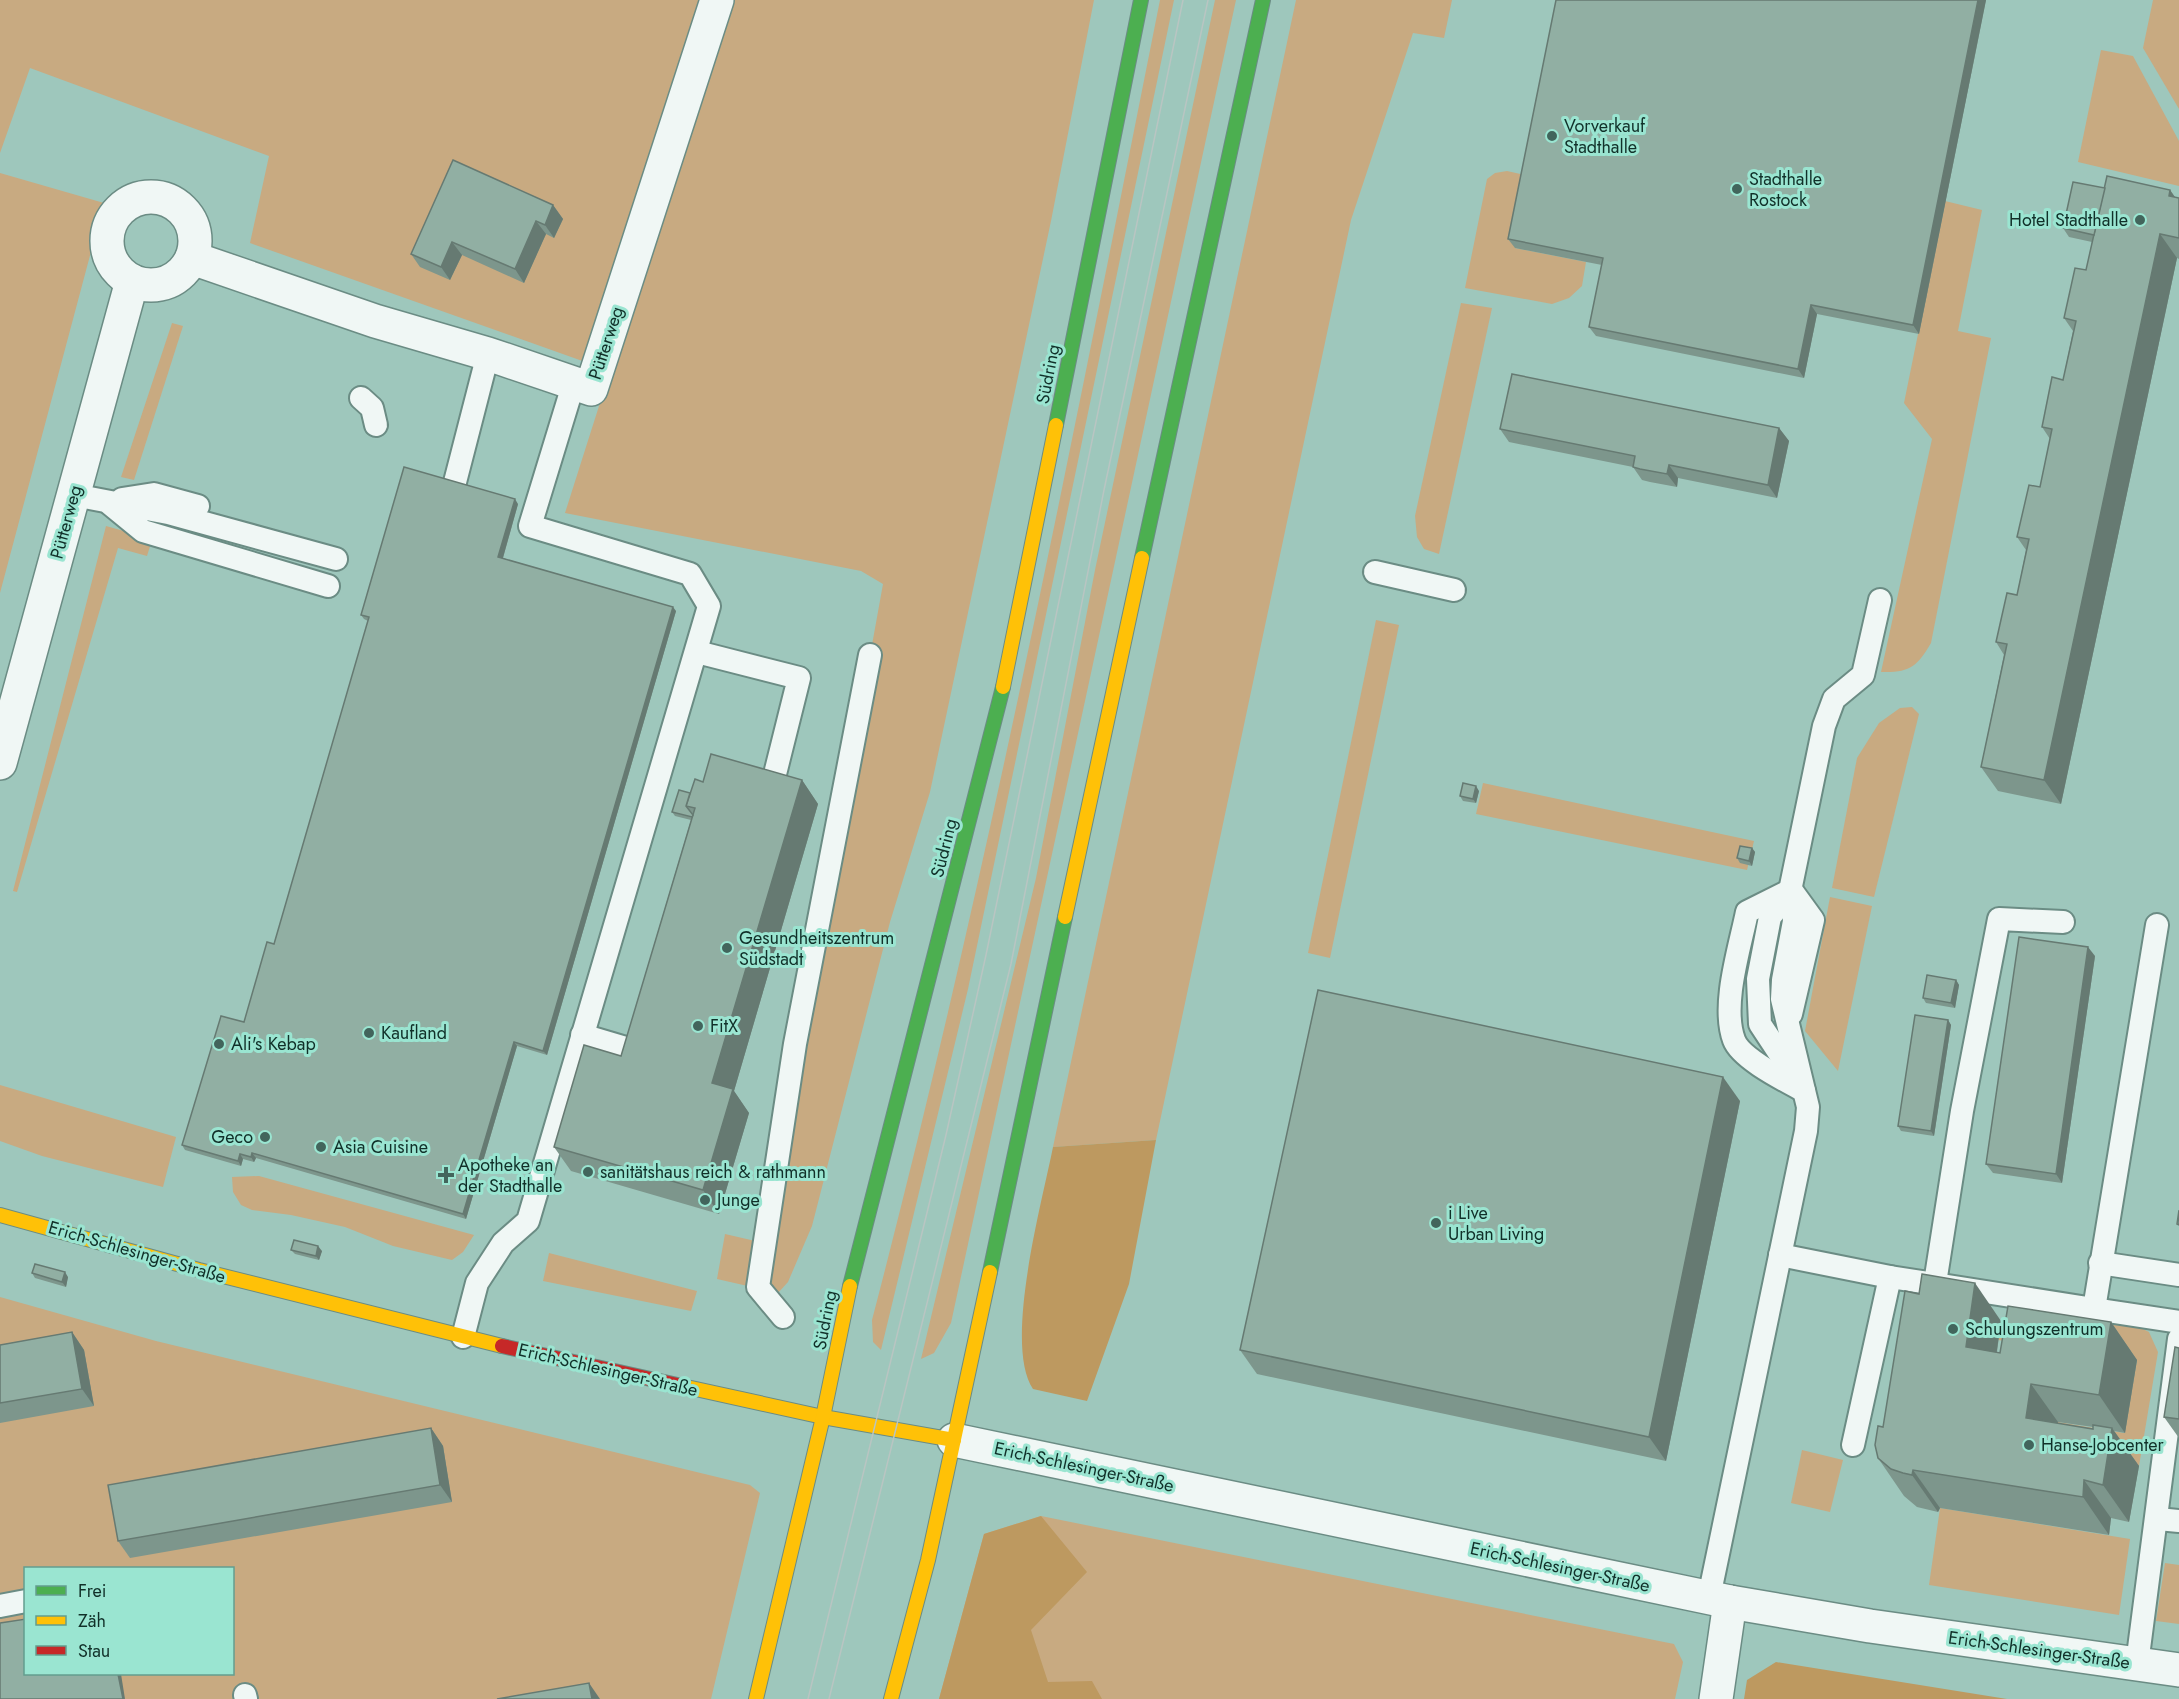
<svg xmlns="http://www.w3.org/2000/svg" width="2179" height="1699" viewBox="0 0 2179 1699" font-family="Jost,sans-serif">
  <rect width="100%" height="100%" fill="#9ec7bc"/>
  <!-- green -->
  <g fill="#c8aa81" fill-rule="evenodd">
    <path d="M0 0H705L588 363 250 243 269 156 30 68 0 153Z"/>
    <path d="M728 0H1094L1051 221 930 792 890 922 812 1226 788 1282 778 1293 717 1279 725 1234 764 1243 883 584 861 571 565 513Z"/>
    <path d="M1160 0H1174L968 989 881 1350 873 1342 872 1320C986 884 1072 442 1160 0Z"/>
    <path d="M1215 0H1236L951 1323 934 1353 921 1359 1036 878 1095 570Z"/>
    <path d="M1296 0H1452L1444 38 1413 33 1351 220 1156 1140 1053 1147Z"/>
    <path d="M2153 0H2179V109L2143 48Z"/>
    <path d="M2101 50 2133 56 2179 141V186L2078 162Z"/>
    <path d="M1507 171 1529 176 1515 248 1586 262 1582 286 1569 298 1552 304 1465 288 1487 179 1495 173Z"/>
    <path d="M0 173 104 203 0 593Z"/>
    <path d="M1945 201 1982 210 1958 331 1991 338 1931 643C1917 667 1909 673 1881 672L1932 439 1904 403Z"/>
    <path d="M1461 303 1492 308 1439 554 1424 549 1417 537 1415 516Z"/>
    <path d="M172 323 183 326 134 480 121 477Z"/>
    <path d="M106 526 145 537 151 543 147 556 118 548 17 892 13 891Z"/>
    <path d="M1376 620 1399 625 1330 958 1308 953Z"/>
    <path d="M1912 707 1919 714 1874 897 1832 888 1857 758 1879 723 1900 708Z"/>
    <path d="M1483 783 1754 841 1747 870 1476 814Z"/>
    <path d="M1830 897 1872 906 1838 1071 1805 1031Z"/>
    <path d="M0 1085 176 1137 163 1187 42 1156 0 1141Z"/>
    <path d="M259 1176 474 1235 463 1252 452 1260 393 1246 345 1227 291 1215 252 1210 241 1205 233 1192 232 1177Z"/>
    <path d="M549 1253 697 1291 691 1311 543 1281Z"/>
    <path d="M0 1297 156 1341 750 1485 760 1493 711 1699H0ZM26 1568H232V1674H26Z"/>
    <path d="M2028 1316 2139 1327 2149 1332 2158 1352 2139 1466 2052 1456 2058 1422 2124 1433 2137 1360 1998 1340 2001 1321Z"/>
    <path d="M1802 1450 1843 1460 1830 1512 1791 1503Z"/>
    <path d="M1940 1508 2130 1539 2119 1615 1929 1585Z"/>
    <path d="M1041 1516 1674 1644 1683 1662 1675 1699H939L984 1534Z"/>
    <path d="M2165 1563 2179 1565V1624L2156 1621Z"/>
  </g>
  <!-- forest -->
  <g fill="#bd9960">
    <path d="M1156 1140 1129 1284 1087 1401 1033 1389C1003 1344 1042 1203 1053 1147Z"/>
    <path d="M1041 1516 1087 1572 1031 1630 1048 1682 1092 1681 1102 1699H939L984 1534Z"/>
    <path d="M1776 1662 2007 1699H1744L1747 1680Z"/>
  </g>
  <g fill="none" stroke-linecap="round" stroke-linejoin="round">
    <defs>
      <g id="lane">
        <path d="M361 398 372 408 376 425"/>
        <path d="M454 486 488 354"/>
        <path d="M74 495 168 513 336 559"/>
        <path d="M122 499 154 494 198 506"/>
        <path d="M110 504 143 531 328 586"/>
        <path d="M1375 572 1454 590"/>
        <path d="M697 652 799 678 771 790"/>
        <path d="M1791 890 1747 912C1740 947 1721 1005 1734 1040 1741 1059 1786 1081 1804 1091"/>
        <path d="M1788 894 1770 917 1758 979 1760 1024 1795 1077"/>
        <path d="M1791 1014 1813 920 1792 891"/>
        <path d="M582 1035 646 1054"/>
        <path d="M1780 1255 1890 1277 2094 1309 2157 925"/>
        <path d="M2100 1263 2179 1275"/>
        <path d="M1935 1283 1962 1111 1999 919 2063 922"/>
        <path d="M2094 1309 2179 1322"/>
        <path d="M783 1317 758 1287 795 1044 870 655"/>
        <path d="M463 1337 477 1283 503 1243 528 1221 709 606 690 574 530 526 574 382"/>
        <path d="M1853 1445 1890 1277"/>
        <path d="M2158 1519 2179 1521"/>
        <path d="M1709 1597 1806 1131 1808 1107 1782 999 1783 980 1794 921 1791 886 1824 726 1834 699 1863 675 1880 600"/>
        <path d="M0 1606 26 1601"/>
        <path d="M2137 1664 2179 1339"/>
        <path d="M245 1695 246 1699"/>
      </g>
      <g id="street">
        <circle cx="151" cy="241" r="44"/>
        <path d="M192 258 375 321 488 354 591 389 717 0"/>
        <path d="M0 763 132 281"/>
        <path d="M954 1440 1730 1602 1870 1626 2179 1670"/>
        <path d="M1716 1699 1730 1602"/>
      </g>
      <g id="fast">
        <path d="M1056 425 1141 0"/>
        <path d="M1142 558 1263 0"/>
        <path d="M990 1272 1065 917"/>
        <path d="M850 1286 1003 687"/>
      </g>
      <g id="slow">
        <path d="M1003 687 1056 425"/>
        <path d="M1065 917 1142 558"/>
        <path d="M0 1215 199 1270 502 1346"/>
        <path d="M682 1386 823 1417"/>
        <path d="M823 1417 954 1440"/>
        <path d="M756 1699 823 1417 850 1286"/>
        <path d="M891 1699 928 1560 990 1272"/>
      </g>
      <path id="jam" d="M502 1346 682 1386"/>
    </defs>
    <!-- lane casing -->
    <use href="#lane" stroke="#6b8c84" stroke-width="26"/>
    <!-- street casing -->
    <use href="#street" stroke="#6b8c84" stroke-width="36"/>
    <!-- fast casing -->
    <use href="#fast" stroke="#6b8c84" stroke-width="16"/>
    <!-- slow casing -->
    <use href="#slow" stroke="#6b8c84" stroke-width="16"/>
    <!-- jam casing -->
    <use href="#jam" stroke="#6b8c84" stroke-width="16"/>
    <!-- lane -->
    <use href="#lane" stroke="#f0f7f5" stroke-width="22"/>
    <!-- street -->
    <use href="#street" stroke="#f0f7f5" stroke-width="33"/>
    <!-- fast -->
    <use href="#fast" stroke="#4caf50" stroke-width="14"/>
    <!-- slow -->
    <use href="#slow" stroke="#ffc107" stroke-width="14"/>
    <!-- jam -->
    <use href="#jam" stroke="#c62828" stroke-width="14"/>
    <!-- tram -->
    <g stroke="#b9c5c2" stroke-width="1.5">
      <path d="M808 1699 946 1135 986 955 1183 0"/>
      <path d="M829 1699 1011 964 1104 490 1208 0"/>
    </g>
  </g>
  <!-- wall -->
  <g fill="#7d968c" fill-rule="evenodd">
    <path d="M1556 0H1986L1919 334 1817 314 1804 378 1596 336 1589 327 1602 265 1515 248 1508 239Z"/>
    <path d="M2170 190 2175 197 2179 198V259L2177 258 2061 804 1998 791 1981 767 2004 655 1996 642 2017 595 2026 550 2017 537 2040 487 2050 439 2042 427 2063 380 2073 331 2064 318 2086 270 2092 242 2069 237 2063 228Z"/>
    <path d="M553 205 563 219 554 238 546 234 524 283 462 255 450 280 420 267 411 254Z"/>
    <path d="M1779 428 1789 441 1777 498 1678 478 1677 487 1650 482 1642 480 1633 467 1509 442 1500 429Z"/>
    <path d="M518 504 503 558 676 611 547 1055 517 1046 466 1219 256 1158 254 1162 243 1159 241 1166 185 1150 182 1145 244 1022 274 944 368 621 364 619 361 615Z"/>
    <path d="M802 780 818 804 734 1091 749 1113 719 1214 571 1171 554 1147 621 1056 691 820 675 816 672 812 703 782Z"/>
    <path d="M1479 791 1476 803 1463 801 1460 796Z"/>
    <path d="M1752 848 1755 852 1752 866 1740 863 1737 858Z"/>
    <path d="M2095 956 2062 1183 1993 1173 1986 1164Z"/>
    <path d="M1956 980 1959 985 1955 1008 1926 1003 1923 998Z"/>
    <path d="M1948 1020 1951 1025 1934 1136 1901 1131 1898 1126Z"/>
    <path d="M1740 1101 1666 1461 1257 1374 1240 1350Z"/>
    <path d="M291 1250 322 1251 319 1260 295 1254Z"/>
    <path d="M32 1273 68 1277 66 1287 35 1278Z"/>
    <path d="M2001 1321 1997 1352 2000 1353 2111 1322 2137 1360 2125 1433 2114 1431 2139 1466 2129 1522 2111 1518 2109 1535 1940 1508 1938 1512 1917 1507 1904 1496 1878 1458 1883 1427ZM2058 1422 2093 1427V1429L2057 1424Z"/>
    <path d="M72 1332 84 1350 94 1406 0 1423V1345Z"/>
    <path d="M2179 1348V1438L2164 1417Z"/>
    <path d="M431 1428 443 1446 452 1502 130 1558 118 1541Z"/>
  </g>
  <!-- shaded-wall -->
  <g fill="#667a72">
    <path d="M1978 0H1986L1919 334 1913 325Z"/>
    <path d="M2170 190 2179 203 2169 196Z"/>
    <path d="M553 205 563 219 554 238 545 225Z"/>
    <path d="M536 221 546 234 524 283 515 269Z"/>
    <path d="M2160 234 2177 258 2061 804 2044 780Z"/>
    <path d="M452 242 462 255 450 280 441 267Z"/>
    <path d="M1811 305 1817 314 1804 378 1798 369Z"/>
    <path d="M1779 428 1789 441 1777 498 1768 485Z"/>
    <path d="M1669 465 1678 478 1677 487 1667 474Z"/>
    <path d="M515 499 518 504 502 561 498 557Z"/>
    <path d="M673 607 676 611 547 1055 543 1051Z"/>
    <path d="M802 780 818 804 734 1091 749 1113 719 1214 703 1190 712 1083Z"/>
    <path d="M1476 786 1479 791 1476 803 1473 799Z"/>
    <path d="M1752 848 1755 852 1752 866 1749 861Z"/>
    <path d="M2088 947 2095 956 2062 1183 2056 1174Z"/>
    <path d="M1956 980 1959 985 1955 1008 1951 1003Z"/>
    <path d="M1948 1020 1951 1025 1934 1136 1931 1131Z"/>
    <path d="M514 1042 517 1046 466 1219 463 1214Z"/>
    <path d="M1723 1077 1740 1101 1666 1461 1649 1437Z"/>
    <path d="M252 1153 256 1158 254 1162 251 1157Z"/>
    <path d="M240 1154 243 1159 241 1166 238 1161Z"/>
    <path d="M318 1246 322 1251 319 1260 316 1256Z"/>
    <path d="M65 1272 68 1277 66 1287 62 1282Z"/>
    <path d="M1975 1283 2001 1321 1992 1385 1966 1347Z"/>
    <path d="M2111 1322 2137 1360 2125 1433 2099 1395Z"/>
    <path d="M72 1332 84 1350 94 1406 82 1389Z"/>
    <path d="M2031 1384 2058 1422 2052 1456 2026 1418Z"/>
    <path d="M431 1428 443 1446 452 1502 440 1485Z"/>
    <path d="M2112 1428 2139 1466 2129 1522 2103 1485Z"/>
    <path d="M1913 1470 1940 1508 1938 1512 1912 1475Z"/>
    <path d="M2084 1480 2111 1518 2109 1535 2083 1497Z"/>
    <path d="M118 1674H121L125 1699H123Z"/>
    <path d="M589 1683 600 1699H592Z"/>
  </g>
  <!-- building -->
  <g fill="#91afa3" stroke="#667a72" stroke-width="1.5">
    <path d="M1556 0H1978L1913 325 1811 305 1798 369 1589 327 1603 258 1508 239Z"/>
    <path d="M453 160 553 205 545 225 536 221 515 269 452 242 441 267 411 254Z"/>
    <path d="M2107 176 2170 190 2169 196 2179 198V238L2160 234 2044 780 1981 767 2007 644 1996 642 2007 593 2017 595 2029 539 2017 537 2029 485 2040 487 2052 429 2042 427 2052 377 2063 380 2076 321 2064 318 2075 268 2086 270Z"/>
    <path d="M2073 182 2105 188 2094 235 2063 228Z"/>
    <path d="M1512 374 1779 428 1768 485 1669 465 1667 474 1640 469 1633 467 1635 456 1500 429Z"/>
    <path d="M404 467 515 499 498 557 673 607 543 1051 514 1042 463 1214 252 1153 251 1157 240 1154 238 1161 182 1145 221 1016 244 1022 267 942 274 944 369 617 361 615Z"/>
    <path d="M711 754 802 780 712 1083 733 1089 703 1190 554 1147 584 1045 621 1056 695 808 686 806 695 779 703 782Z"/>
    <path d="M1463 783 1476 786 1473 799 1460 796Z"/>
    <path d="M679 790 690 793 686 806 693 815 692 817 672 812Z"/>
    <path d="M1740 846 1752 848 1749 861 1737 858Z"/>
    <path d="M2019 937 2088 947 2056 1174 1986 1164Z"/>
    <path d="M1927 975 1956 980 1951 1003 1923 998Z"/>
    <path d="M1318 990 1723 1077 1649 1437 1240 1350Z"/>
    <path d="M1915 1015 1948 1020 1931 1131 1898 1126Z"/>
    <path d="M2179 1210V1225L2177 1224Z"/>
    <path d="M294 1240 318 1246 316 1256 291 1250Z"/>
    <path d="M35 1264 65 1272 62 1282 32 1273Z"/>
    <path d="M1922 1274 1975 1283 1966 1347 2000 1353 2008 1306 2111 1322 2099 1395 2031 1384 2026 1418 2093 1429V1425L2112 1428 2103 1485 2084 1480 2083 1497 1913 1470 1912 1475 1903 1473 1891 1469 1878 1458 1875 1445 1878 1426 1883 1427 1905 1291 1919 1294Z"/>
    <path d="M72 1332 82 1389 0 1403V1345Z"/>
    <path d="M2175 1347 2179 1348V1419L2164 1417Z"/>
    <path d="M431 1428 440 1485 118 1541 108 1485Z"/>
    <path d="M26 1619V1674H118L123 1699H0V1623Z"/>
    <path d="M589 1683 592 1699H497Z"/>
  </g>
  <!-- markers -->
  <g fill="#42655c" stroke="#9ae5d1" stroke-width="2">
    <circle cx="1552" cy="136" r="6"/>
    <circle cx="1737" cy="189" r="6"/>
    <circle cx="2140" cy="220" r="6"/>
    <circle cx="727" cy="948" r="6"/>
    <circle cx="698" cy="1026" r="6"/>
    <circle cx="369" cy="1033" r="6"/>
    <circle cx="219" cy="1044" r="6"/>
    <circle cx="265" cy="1137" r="6"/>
    <circle cx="321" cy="1147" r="6"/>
    <circle cx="588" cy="1172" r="6"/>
    <path d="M443 1166h6v6h6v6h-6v6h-6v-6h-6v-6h6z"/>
    <circle cx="705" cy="1200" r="6"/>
    <circle cx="1436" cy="1223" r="6"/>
    <circle cx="1953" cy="1329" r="6"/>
    <circle cx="2029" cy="1445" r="6"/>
  </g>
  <g text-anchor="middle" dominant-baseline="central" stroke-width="6" stroke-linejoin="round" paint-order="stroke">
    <!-- poi labels -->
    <g font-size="18" fill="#113029" stroke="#9ae5d1" text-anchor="start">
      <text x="1564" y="126">Vorverkauf<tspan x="1564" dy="21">Stadthalle</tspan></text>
      <text x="1749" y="179">Stadthalle<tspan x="1749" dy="21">Rostock</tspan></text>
      <text x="2128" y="220" text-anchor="end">Hotel Stadthalle</text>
      <text x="739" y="938">Gesundheitszentrum<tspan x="739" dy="21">Südstadt</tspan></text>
      <text x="710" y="1026">FitX</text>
      <text x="381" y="1033">Kaufland</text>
      <text x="231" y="1044">Ali's Kebap</text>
      <text x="253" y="1137" text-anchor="end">Geco</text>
      <text x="333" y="1147">Asia Cuisine</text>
      <text x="458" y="1165">Apotheke an<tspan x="458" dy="21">der Stadthalle</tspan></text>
      <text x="600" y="1172">sanitätshaus reich &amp; rathmann</text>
      <text x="717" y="1200">Junge</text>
      <text x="1448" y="1213">i Live<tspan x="1448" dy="21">Urban Living</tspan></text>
      <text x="1965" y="1329">Schulungszentrum</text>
      <text x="2041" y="1445">Hanse-Jobcenter</text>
    </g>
    <!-- street labels -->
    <g font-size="18" fill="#113029" stroke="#9ae5d1">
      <text transform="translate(606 343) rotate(-72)">Pütterweg</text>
      <text transform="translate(1048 374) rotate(-79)">Südring</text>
      <text transform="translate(66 522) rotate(-75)">Pütterweg</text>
      <text transform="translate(944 848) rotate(-76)">Südring</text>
      <text transform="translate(137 1252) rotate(16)">Erich-Schlesinger-Straße</text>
      <text transform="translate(825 1320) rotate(-79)">Südring</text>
      <text transform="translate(608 1370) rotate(13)">Erich-Schlesinger-Straße</text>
      <text transform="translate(1084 1467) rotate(12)">Erich-Schlesinger-Straße</text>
      <text transform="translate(1560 1567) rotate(12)">Erich-Schlesinger-Straße</text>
      <text transform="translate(2039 1650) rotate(8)">Erich-Schlesinger-Straße</text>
    </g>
  </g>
  <!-- legend -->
  <rect x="24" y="1567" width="210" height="108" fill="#9ae5d1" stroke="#639d8e" stroke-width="1.5"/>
  <rect x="36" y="1586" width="30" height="9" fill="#4caf50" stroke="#639d8e" stroke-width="1.5"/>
  <text x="78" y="1597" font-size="18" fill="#113029">Frei</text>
  <rect x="36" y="1616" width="30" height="9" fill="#ffc107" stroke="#639d8e" stroke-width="1.5"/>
  <text x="78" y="1627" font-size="18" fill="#113029">Zäh</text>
  <rect x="36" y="1646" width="30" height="9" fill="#c62828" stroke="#639d8e" stroke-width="1.5"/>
  <text x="78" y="1657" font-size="18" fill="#113029">Stau</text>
</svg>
